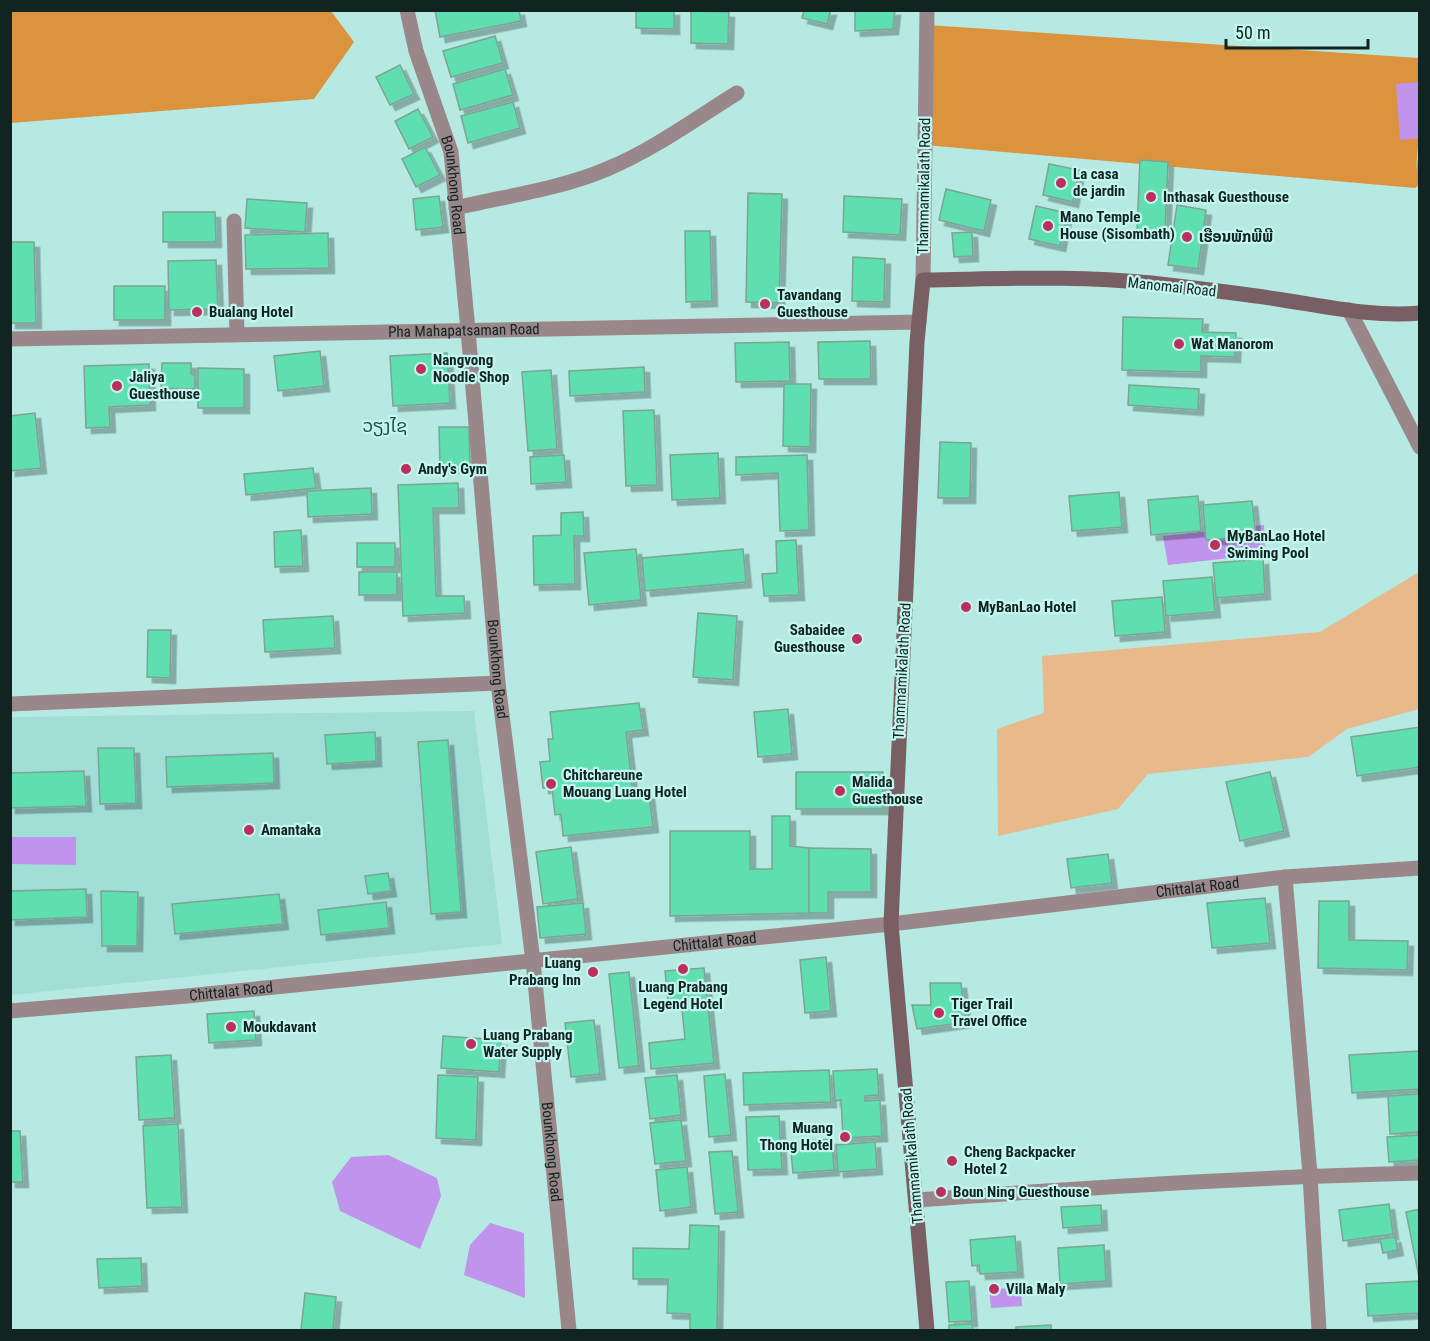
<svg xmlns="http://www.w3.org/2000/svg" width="1430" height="1341" viewBox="0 0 1430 1341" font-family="'Roboto Condensed','Noto Sans Lao',sans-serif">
  <defs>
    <filter id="shadow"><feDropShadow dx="5.5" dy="5.5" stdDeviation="0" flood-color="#0004"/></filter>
  </defs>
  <rect width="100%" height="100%" fill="#b6e9e2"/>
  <!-- built -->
  <path fill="#a1ded6" d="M474 711 502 944 11 995 10 717Z"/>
  <!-- green -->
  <path fill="#e7b98b" d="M1419 572V709L1347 729 1308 757 1148 774 1118 809 998 836 997 729 1044 713 1042 656 1320 632Z"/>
  <!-- forest -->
  <g fill="#dc933e">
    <path d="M11 10 331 11 354 42 314 99 11 123Z"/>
    <path d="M927 25 1419 58 1420 120 1416 171 1419 151 1420 184 1415 188 925 145Z"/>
  </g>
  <!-- water -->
  <g fill="#c094ec">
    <path d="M1419 82V138L1400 140 1396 84Z"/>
    <path d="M1264 525 1265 554 1168 565 1163 536Z"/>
    <path d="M11 837H76V865L11 864Z"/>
    <path d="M388 1155 437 1178 441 1196 420 1249 340 1211 332 1182 351 1157Z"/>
    <path d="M490 1223 524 1233 525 1298 464 1275 470 1245Z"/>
    <path d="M1021 1288 1022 1306 991 1308 989 1289Z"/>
  </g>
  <!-- building -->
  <g fill="#5edeb0" stroke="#7ba593" stroke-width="1.5" filter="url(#shadow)">
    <path d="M435 10H519L521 21 440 37Z"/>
    <path d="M636 10H674V29L636 28Z"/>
    <path d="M804 10H831L827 24 802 18Z"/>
    <path d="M855 10H895L893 29 855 31Z"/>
    <path d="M691 11 729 12 728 44 691 43Z"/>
    <path d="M495 36 503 63 451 77 443 51Z"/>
    <path d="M400 65 414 94 390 105 376 77Z"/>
    <path d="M505 69 513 95 460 110 453 84Z"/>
    <path d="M513 102 520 128 468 143 461 116Z"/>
    <path d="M418 109 433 137 409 149 395 121Z"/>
    <path d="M425 147 440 175 416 187 402 159Z"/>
    <path d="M1140 160 1168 162 1165 231 1137 230Z"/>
    <path d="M1049 164 1079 170 1073 202 1043 195Z"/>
    <path d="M946 189 991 200 984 231 939 220Z"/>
    <path d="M748 193 782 194 779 303 746 302Z"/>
    <path d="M439 196 443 227 416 230 413 199Z"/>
    <path d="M844 196 902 199 900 235 843 232Z"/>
    <path d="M247 199 307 203 305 232 245 228Z"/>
    <path d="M1177 205 1206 210 1198 269 1168 265Z"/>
    <path d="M1036 206 1067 213 1060 246 1029 239Z"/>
    <path d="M163 212H215L216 242H163Z"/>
    <path d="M685 231H710L712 301 686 302Z"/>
    <path d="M972 232 973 256 954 257 952 233Z"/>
    <path d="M328 233 329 268 246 269 245 235Z"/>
    <path d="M10 242H34L36 323H10Z"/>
    <path d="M853 257 885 259 884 302 852 301Z"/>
    <path d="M216 260 218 309 169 310 168 261Z"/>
    <rect x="114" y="286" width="51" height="34"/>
    <path d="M1123 317 1203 319 1202 332 1236 333 1235 357 1201 356V372L1122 370Z"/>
    <path d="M870 341 871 379H819L818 342Z"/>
    <path d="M789 342 790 381 736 382 735 343Z"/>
    <path d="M320 351 324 386 278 391 274 356Z"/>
    <path d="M447 353 450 403 393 406 390 356Z"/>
    <path d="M162 363H191V374L195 375V389L161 388Z"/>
    <path d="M149 364 150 405 109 407 110 427 86 428 84 366Z"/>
    <path d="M644 367 645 392 570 396 569 371Z"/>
    <path d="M198 368 244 369V408H198Z"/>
    <path d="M551 370 557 449 528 451 522 372Z"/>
    <path d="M784 384H811L810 447 783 446Z"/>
    <path d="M1129 385 1199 389 1198 410 1128 405Z"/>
    <path d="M654 410 657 485 626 486 623 411Z"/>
    <path d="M35 413 41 468 10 471V416Z"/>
    <path d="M439 427H469L470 467 440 468Z"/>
    <path d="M940 442 971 443 970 498H938Z"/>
    <path d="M718 453 720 498 672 500 670 455Z"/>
    <path d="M564 455 566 482 531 484 530 457Z"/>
    <path d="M807 455 809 530 780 531 778 473 736 475V457Z"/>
    <path d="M313 468 316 488 246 495 244 474Z"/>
    <path d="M458 483 459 508H433L436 596H464L465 613 403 616 398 485Z"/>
    <path d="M371 488 372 514 308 517 307 491Z"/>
    <path d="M1119 492 1122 527 1072 531 1069 496Z"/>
    <path d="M1198 496 1201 531 1151 535 1148 500Z"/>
    <path d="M1252 501 1256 536 1206 540 1203 505Z"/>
    <path d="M583 512 584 536H574L575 584 534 585 533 536 561 535V513Z"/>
    <path d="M301 530 303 566 275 567 274 532Z"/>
    <path d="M796 540 799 595 764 596 762 574 777 573 776 541Z"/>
    <rect x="357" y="543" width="38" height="24"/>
    <path d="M636 549 641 600 589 605 584 553Z"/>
    <path d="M743 549 746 582 645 591 642 558Z"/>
    <path d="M1263 559 1265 594 1216 598 1213 563Z"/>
    <rect x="359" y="572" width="38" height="23"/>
    <path d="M1212 577 1215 612 1166 616 1163 581Z"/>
    <path d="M1162 597 1165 632 1115 636 1112 601Z"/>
    <path d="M698 613 737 616 733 680 693 677Z"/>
    <path d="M333 616 335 648 265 652 263 620Z"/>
    <path d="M148 630H171L170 678 147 677Z"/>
    <path d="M639 703 643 730 626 732 633 794 649 793 653 827 563 836 561 814 555 815 552 788H543L540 762 550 761 548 739H553L550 712Z"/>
    <path d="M788 709 792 754 758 757 754 712Z"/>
    <path d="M1420 727V767L1357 776 1351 737Z"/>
    <path d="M375 732 376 761 327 764 325 735Z"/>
    <path d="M448 740 461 912 431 914 418 742Z"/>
    <path d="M98 748H134L136 803 100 804Z"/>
    <path d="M273 753 274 783 167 787 166 757Z"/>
    <path d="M84 771 86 806 10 808V773Z"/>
    <rect x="796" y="772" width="87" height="37"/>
    <path d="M1270 772 1284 831 1240 841 1226 782Z"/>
    <path d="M772 816H790V846L809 848V913L670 916V831H750V869H772Z"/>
    <path d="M571 847 578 899 543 904 536 852Z"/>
    <path d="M809 848 871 849V892H828V913H809Z"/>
    <path d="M1108 854 1112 883 1071 888 1067 859Z"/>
    <path d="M388 873 391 891 368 894 365 876Z"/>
    <path d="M86 889 87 917 10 920V891Z"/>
    <path d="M101 891 138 892 137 946H102Z"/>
    <path d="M279 894 283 924 175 934 172 904Z"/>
    <path d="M1265 898 1270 943 1212 948 1207 903Z"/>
    <path d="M1319 901H1349V940L1408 941 1407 970 1318 968Z"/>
    <path d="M386 902 389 928 321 935 318 910Z"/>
    <path d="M583 903 586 934 540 938 537 907Z"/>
    <path d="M826 957 831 1011 805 1013 800 960Z"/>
    <path d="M704 968 714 1063 651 1069 649 1043 685 1039 681 1000 668 1001 665 971Z"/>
    <path d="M629 972 639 1066 619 1068 609 974Z"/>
    <path d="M930 983H961L966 1022 917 1029 912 1005H931Z"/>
    <path d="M254 1011 256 1040 209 1043 207 1014Z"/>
    <path d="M594 1020 600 1074 571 1077 565 1023Z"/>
    <path d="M443 1036 501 1040 499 1072 441 1068Z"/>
    <path d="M1420 1051V1089L1352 1093 1349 1055Z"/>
    <path d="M171 1055 175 1118 139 1120 136 1057Z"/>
    <path d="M877 1069 879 1095 865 1096V1101L880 1100 882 1136 843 1138 841 1100 835 1101 833 1071Z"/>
    <path d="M829 1070 831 1102 744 1105 743 1073Z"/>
    <path d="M725 1074 731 1135 709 1137 704 1076Z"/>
    <path d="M438 1075 478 1077 476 1140 436 1138Z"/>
    <path d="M677 1075 681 1115 650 1119 645 1078Z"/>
    <path d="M1420 1094V1132L1390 1134 1388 1096Z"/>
    <path d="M779 1116 782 1169 748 1170 746 1117Z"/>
    <path d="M681 1120 686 1161 655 1164 650 1123Z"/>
    <path d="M178 1124 182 1207 147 1208 143 1126Z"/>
    <path d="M10 1131H20L23 1182H10Z"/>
    <path d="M1420 1135V1160L1389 1162 1387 1137Z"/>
    <path d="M832 1139 834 1170 793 1173 790 1142Z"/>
    <path d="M875 1142 877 1169 838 1172 836 1145Z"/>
    <path d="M732 1151 738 1212 715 1214 709 1152Z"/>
    <path d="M687 1167 691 1207 660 1211 656 1170Z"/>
    <path d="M1389 1204 1393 1234 1343 1241 1339 1210Z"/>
    <path d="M1101 1205 1102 1225 1063 1228 1061 1207Z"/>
    <path d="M1420 1209V1277H1419L1406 1212Z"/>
    <path d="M690 1225 719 1226 717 1330H690V1314L667 1313 668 1279H633V1248L689 1249Z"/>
    <path d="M1015 1236 1018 1272 980 1274 979 1265 972 1266 970 1240Z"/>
    <path d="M1395 1237 1398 1250 1383 1253 1380 1239Z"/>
    <path d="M1104 1245 1106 1281 1060 1284 1058 1248Z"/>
    <path d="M141 1258 142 1286 99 1288 97 1259Z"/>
    <path d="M969 1281 972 1321 949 1322 946 1282Z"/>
    <path d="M1420 1281V1313L1368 1316 1366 1284Z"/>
    <path d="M305 1293 336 1297 333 1330H301Z"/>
    <path d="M972 1324 973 1330H949V1325Z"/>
    <path d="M1051 1325V1330H1016V1327Z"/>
  </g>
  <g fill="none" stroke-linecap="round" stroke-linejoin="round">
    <!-- street -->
    <g stroke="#9a878a" stroke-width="15">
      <path id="s1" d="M407 10 416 51 451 152 468 330 498 683 533 961 569 1330"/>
      <path d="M456 208C506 196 560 189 607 169 653 150 695 119 737 93"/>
      <path d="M234 221 237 334"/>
      <path d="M923 280 927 10"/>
      <path d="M1349 310 1420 447"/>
      <path id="s2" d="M10 339 919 322"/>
      <path d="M10 704 498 683"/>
      <path d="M1285 877 1310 1175 1319 1330"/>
      <path id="s3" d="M10 1011 187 996 891 924 1285 877 1420 868"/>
      <path d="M916 1200C1084 1188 1251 1177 1420 1173"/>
    </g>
    <!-- secondary -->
    <path stroke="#795e63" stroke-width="15" d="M927 1330 891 924 917 342 923 280C999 279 1076 275 1151 283 1195 288 1240 293 1283 300 1328 307 1374 317 1420 313"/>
  </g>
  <!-- markers -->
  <g fill="#bc2e5c" stroke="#c3f6ef" stroke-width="2">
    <circle cx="1061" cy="183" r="6"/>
    <circle cx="1151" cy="197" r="6"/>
    <circle cx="1048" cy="226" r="6"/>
    <circle cx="1187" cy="237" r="6"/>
    <circle cx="765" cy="304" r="6"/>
    <circle cx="197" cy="312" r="6"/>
    <circle cx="1179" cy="344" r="6"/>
    <circle cx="421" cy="369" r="6"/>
    <circle cx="117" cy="386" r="6"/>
    <circle cx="406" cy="469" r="6"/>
    <circle cx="1215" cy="545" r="6"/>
    <circle cx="966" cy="607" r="6"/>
    <circle cx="857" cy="639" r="6"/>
    <circle cx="551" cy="784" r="6"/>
    <circle cx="840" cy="791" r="6"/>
    <circle cx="249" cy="830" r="6"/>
    <circle cx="683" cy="969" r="6"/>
    <circle cx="593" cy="972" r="6"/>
    <circle cx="939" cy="1013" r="6"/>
    <circle cx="231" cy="1027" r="6"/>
    <circle cx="471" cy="1044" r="6"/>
    <circle cx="845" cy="1137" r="6"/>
    <circle cx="952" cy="1161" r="6"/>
    <circle cx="941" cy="1192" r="6"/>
    <circle cx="994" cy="1289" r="6"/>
  </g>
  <g text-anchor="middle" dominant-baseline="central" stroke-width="4.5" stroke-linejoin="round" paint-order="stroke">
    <!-- poi labels -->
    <g font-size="15" font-weight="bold" fill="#112422" stroke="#c3f6ef" text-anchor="start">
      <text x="1073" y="174">La casa<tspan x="1073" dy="17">de jardin</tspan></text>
      <text x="1163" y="197">Inthasak Guesthouse</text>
      <text x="1060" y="217">Mano Temple<tspan x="1060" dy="17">House (Sisombath)</tspan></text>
      <text x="1199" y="237">ເຮືອນພັກພີພີ</text>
      <text x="777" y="295">Tavandang<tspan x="777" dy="17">Guesthouse</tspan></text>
      <text x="209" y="312">Bualang Hotel</text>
      <text x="1191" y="344">Wat Manorom</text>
      <text x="433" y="360">Nangvong<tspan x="433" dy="17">Noodle Shop</tspan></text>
      <text x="129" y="377">Jaliya<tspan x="129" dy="17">Guesthouse</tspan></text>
      <text x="418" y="469">Andy's Gym</text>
      <text x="1227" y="536">MyBanLao Hotel<tspan x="1227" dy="17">Swiming Pool</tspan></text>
      <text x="978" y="607">MyBanLao Hotel</text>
      <text x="845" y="630" text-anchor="end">Sabaidee<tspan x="845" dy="17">Guesthouse</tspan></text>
      <text x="563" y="775">Chitchareune<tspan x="563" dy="17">Mouang Luang Hotel</tspan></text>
      <text x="852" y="782">Malida<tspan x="852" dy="17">Guesthouse</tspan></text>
      <text x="261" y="830">Amantaka</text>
      <text x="581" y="963" text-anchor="end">Luang<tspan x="581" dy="17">Prabang Inn</tspan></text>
      <text x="683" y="987" text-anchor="middle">Luang Prabang<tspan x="683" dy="17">Legend Hotel</tspan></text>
      <text x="951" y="1004">Tiger Trail<tspan x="951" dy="17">Travel Office</tspan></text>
      <text x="243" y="1027">Moukdavant</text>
      <text x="483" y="1035">Luang Prabang<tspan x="483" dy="17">Water Supply</tspan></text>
      <text x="833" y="1128" text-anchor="end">Muang<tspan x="833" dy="17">Thong Hotel</tspan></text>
      <text x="964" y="1152">Cheng Backpacker<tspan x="964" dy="17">Hotel 2</tspan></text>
      <text x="953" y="1192">Boun Ning Guesthouse</text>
      <text x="1006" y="1289">Villa Maly</text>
    </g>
    <!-- street labels -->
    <g font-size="15" fill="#112422" stroke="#c3f6ef">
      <text stroke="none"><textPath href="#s1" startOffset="182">Bounkhong Road</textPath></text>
      <text transform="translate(924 186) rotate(-89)">Thammamikalath Road</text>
      <text transform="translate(1172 287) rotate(6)">Manomai Road</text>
      <text stroke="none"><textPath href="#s2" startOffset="454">Pha Mahapatsaman Road</textPath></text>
      <text stroke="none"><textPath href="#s1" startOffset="668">Bounkhong Road</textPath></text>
      <text transform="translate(902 671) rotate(-87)">Thammamikalath Road</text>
      <text stroke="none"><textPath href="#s3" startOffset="1194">Chittalat Road</textPath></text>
      <text stroke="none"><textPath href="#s3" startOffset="708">Chittalat Road</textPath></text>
      <text stroke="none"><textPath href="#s3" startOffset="222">Chittalat Road</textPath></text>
      <text stroke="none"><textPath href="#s1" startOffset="1154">Bounkhong Road</textPath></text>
      <text transform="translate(912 1156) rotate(-95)">Thammamikalath Road</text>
    </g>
    <!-- quarter labels -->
    <g font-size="18" fill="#1e4e4a" stroke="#c3f6ef">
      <text x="385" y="425">ວຽງໄຊ</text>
    </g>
  </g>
  <!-- border -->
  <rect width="1430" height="1341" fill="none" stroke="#112422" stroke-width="24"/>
  <!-- scale -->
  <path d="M1226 39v9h142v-9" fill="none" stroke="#112422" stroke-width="3"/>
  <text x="1235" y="39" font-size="18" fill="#112422" stroke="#c3f6ef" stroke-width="4.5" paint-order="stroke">50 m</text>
</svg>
